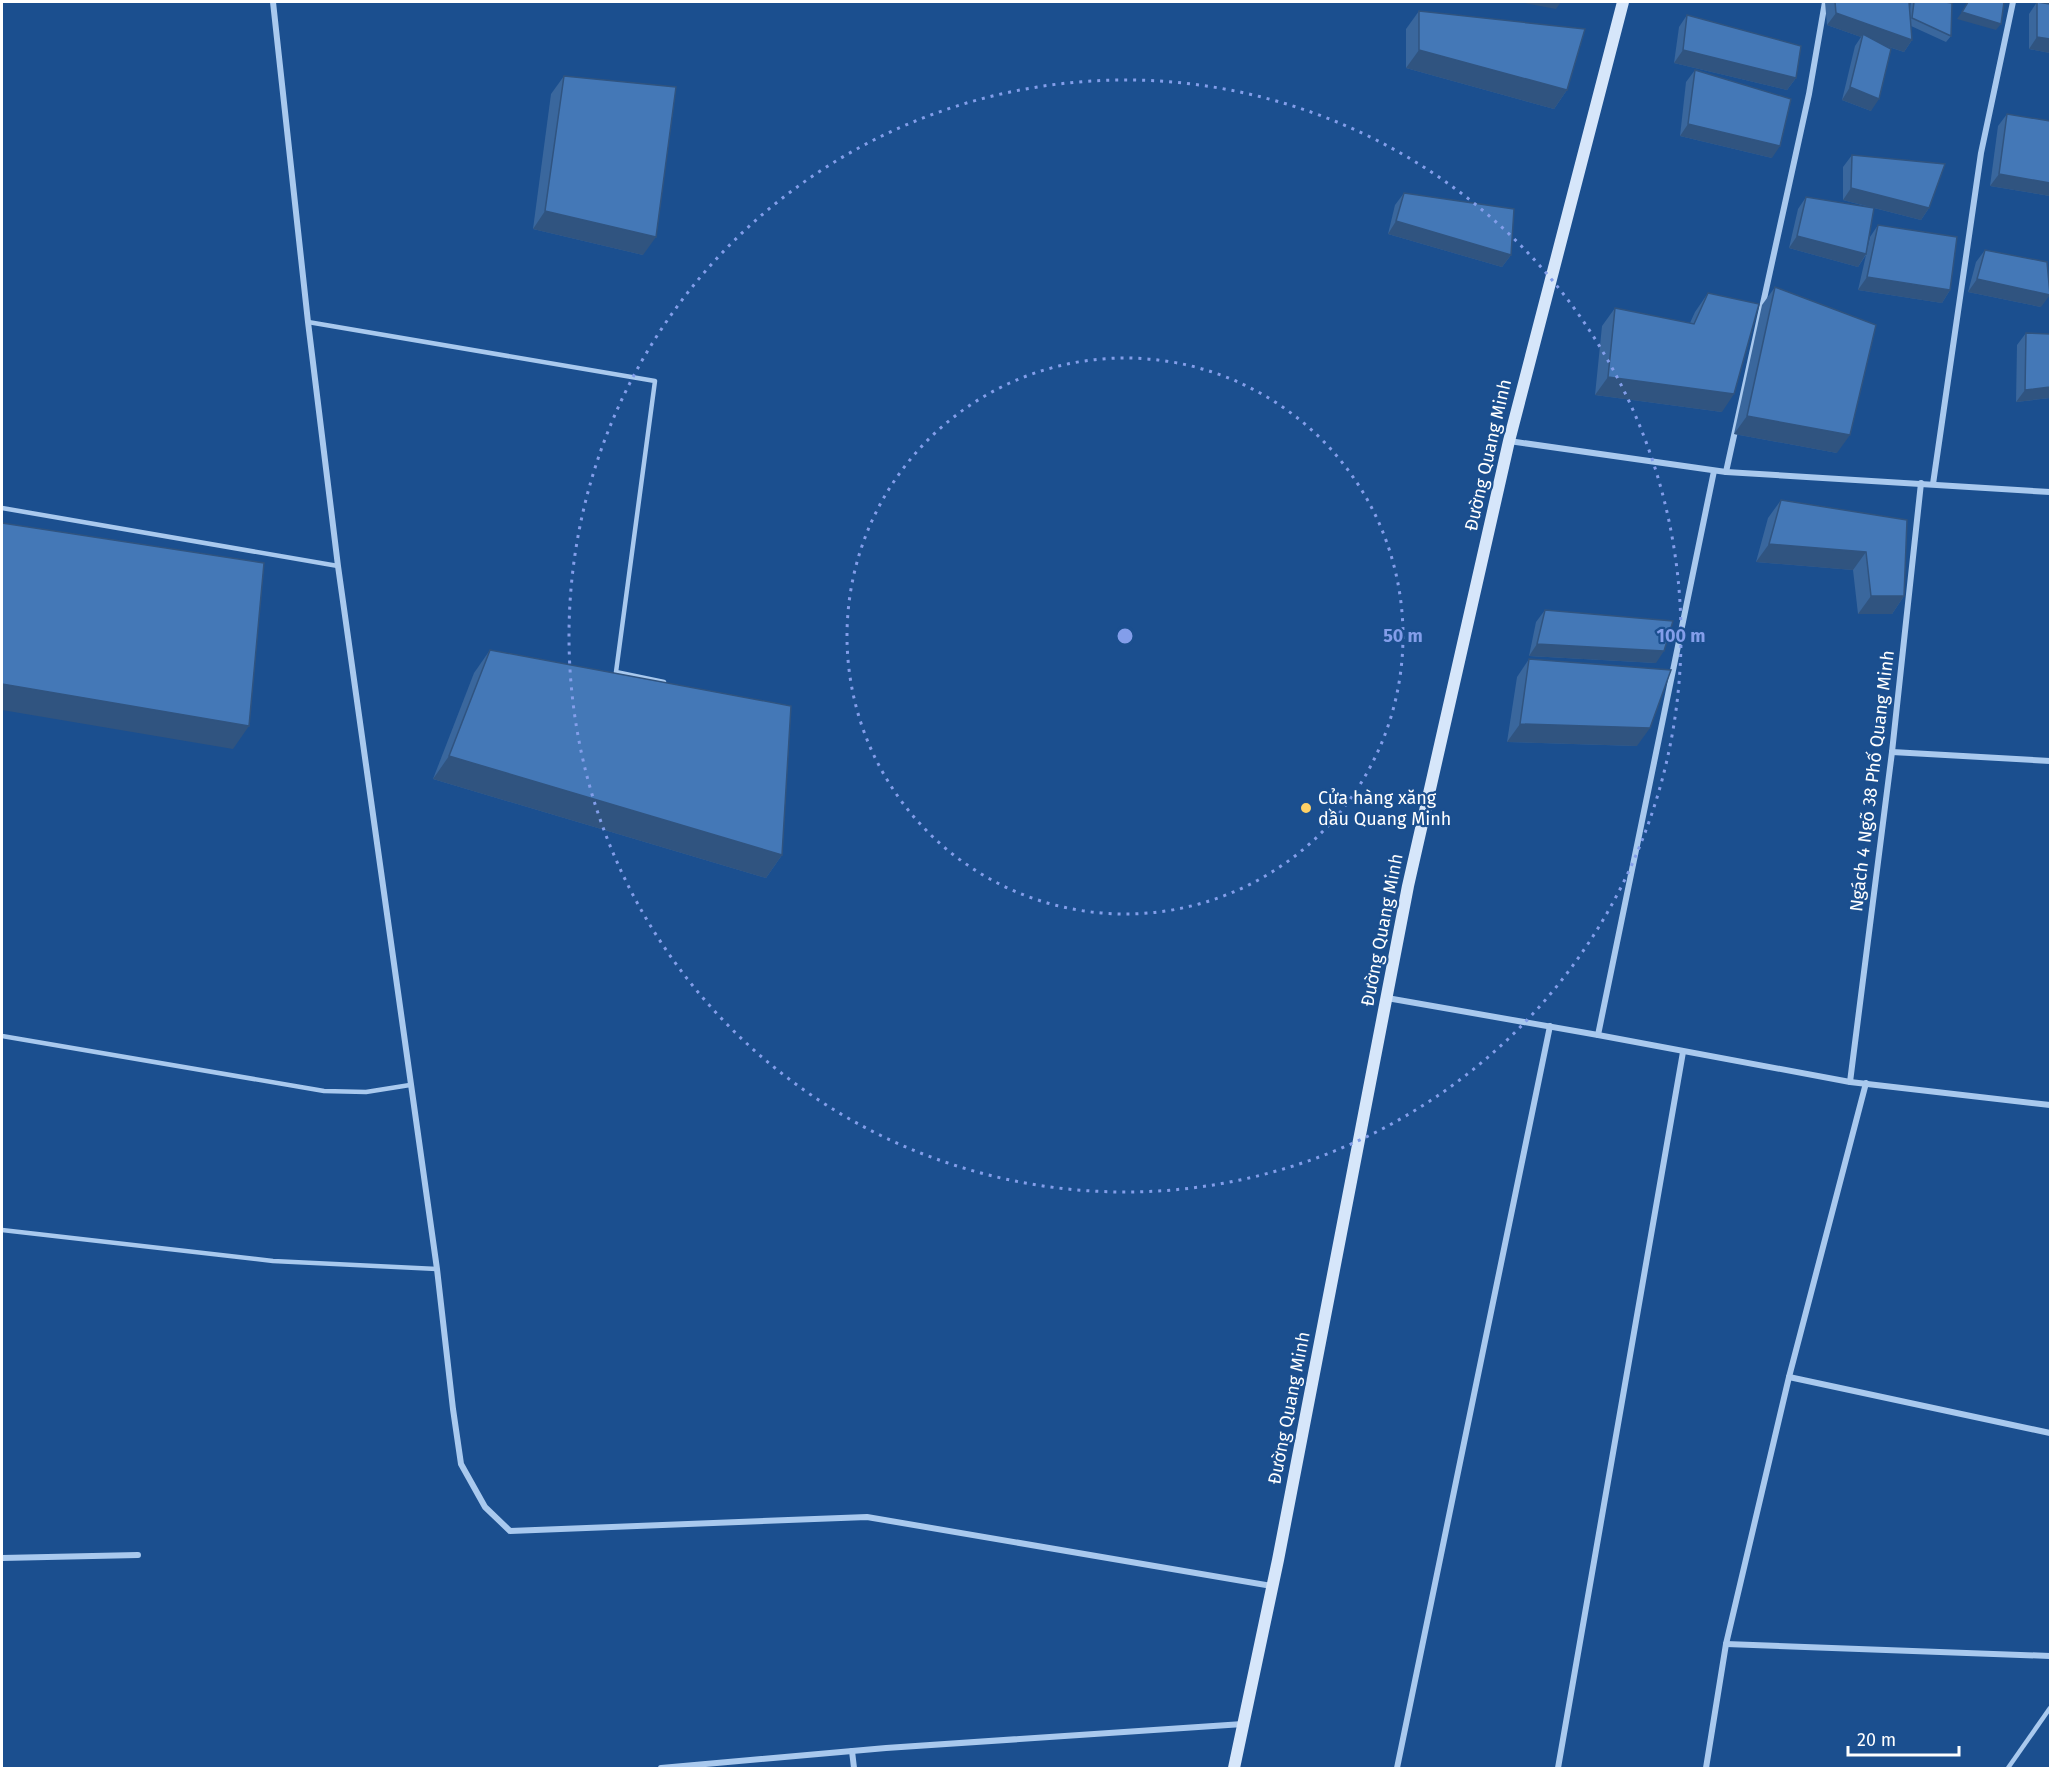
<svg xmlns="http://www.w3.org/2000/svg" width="2052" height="1770" viewBox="0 0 2052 1770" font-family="'Fira Sans',sans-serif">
  <rect width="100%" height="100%" fill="#1b4f8f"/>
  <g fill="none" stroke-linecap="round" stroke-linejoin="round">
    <!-- lane -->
    <g stroke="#a9c9ee" stroke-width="4.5">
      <path d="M308 322 655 381 616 672 664 682"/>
      <path d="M2 508 338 566"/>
      <path d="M2 1036 324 1091 366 1092 410 1085"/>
      <path d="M2 1230 273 1261 437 1269"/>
      <path d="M2008 1768 2050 1708"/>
    </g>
    <!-- street -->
    <g stroke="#a9c9ee" stroke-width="6">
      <path d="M273 2 308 322 338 566 437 1269 453 1409 461 1464 485 1507 510 1531 867 1517 1272 1586"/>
      <path d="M1509 441 1726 472 2050 492"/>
      <path d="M1726 472 1809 94 1825 2"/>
      <path d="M1933 484 1981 153 2013 2"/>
      <path d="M1892 752 2050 761"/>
      <path d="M1387 998 1598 1035 1850 1082 2050 1105"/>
      <path d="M1598 1035 1714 471"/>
      <path d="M1850 1082 1892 752 1921 483"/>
      <path d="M1789 1377 2050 1433"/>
      <path d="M2 1558 138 1555"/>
      <path d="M1726 1644 2050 1656"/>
      <path d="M852 1751 854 1768"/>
      <path d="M661 1768 886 1748 1243 1724"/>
      <path d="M1397 1768 1550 1026"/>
      <path d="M1558 1768 1683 1052"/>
      <path d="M1706 1768 1726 1644 1789 1377 1866 1083"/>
    </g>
    <!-- secondary -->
    <path stroke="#d6e6fa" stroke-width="12" d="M1234 1768 1278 1560 1408 886 1509 441 1623 2"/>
  </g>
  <!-- wall -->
  <g fill="#3a679d">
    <path d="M1825 2H1905L1910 9 1911 2H1945L1951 36 1946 42 1911 26 1912 40 1904 52 1886 46 1871 111 1842 100 1855 46 1861 37 1827 25Z"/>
    <path d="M2037 2 2050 53 2029 49V14Z"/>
    <path d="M1419 11 1567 90 1554 109 1406 68V29Z"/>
    <path d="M1687 15 1796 78 1787 90 1674 63 1679 27Z"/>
    <path d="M1695 70 1772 158 1680 136 1686 82Z"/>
    <path d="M564 76 643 255 533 229 551 94Z"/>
    <path d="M2007 114 2050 121V196L1990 186 1998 126Z"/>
    <path d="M1852 155 1929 208 1921 220 1874 208 1867 250 1870 237 1878 225 1950 290 1942 303 1858 290 1866 255 1858 267 1789 248 1798 209 1806 197 1873 208 1843 200V167Z"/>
    <path d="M1404 193 1511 255 1502 267 1388 234 1395 205Z"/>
    <path d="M1985 250 2041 307 1968 292 1976 262Z"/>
    <path d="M1775 287 1837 453 1734 434 1762 305Z"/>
    <path d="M1708 293 1722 412 1595 395 1602 326 1615 308 1690 323 1695 312Z"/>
    <path d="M2026 333 2050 334V398L2016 402 2017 345Z"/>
    <path d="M1781 500 1907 520 1904 596 1892 614H1858L1853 570 1756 562 1768 518Z"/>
    <path d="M1545 610 1656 663 1529 656 1536 622Z"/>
    <path d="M490 650 782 855 766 878 433 779 474 673Z"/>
    <path d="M1529 659 1637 746 1507 742 1517 677Z"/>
  </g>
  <!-- shaded-wall -->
  <g fill="#305480">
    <path d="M1519 2H1561L1556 9Z"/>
    <path d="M1962 12 2001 24 1996 30 1957 19Z"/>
    <path d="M1836 13 1912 40 1904 52 1862 38 1863 34 1861 37 1827 25Z"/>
    <path d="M2037 37 2050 39V53L2029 49Z"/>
    <path d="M1419 50 1567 90 1554 109 1406 68Z"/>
    <path d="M1683 50 1796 78 1787 90 1674 63Z"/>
    <path d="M1850 87 1879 99 1871 111 1842 100Z"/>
    <path d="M1688 124 1780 146 1772 158 1680 136Z"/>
    <path d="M1999 174 2050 183V196L1990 186Z"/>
    <path d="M1851 188 1929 208 1921 220 1843 200Z"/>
    <path d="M545 211 656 237 643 255 533 229Z"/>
    <path d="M1396 221 1511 255 1502 267 1388 234Z"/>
    <path d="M1797 236 1866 254 1858 267 1789 248Z"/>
    <path d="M1867 277 1950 290 1942 303 1858 290Z"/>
    <path d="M1977 279 2050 295 2041 307 1968 292Z"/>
    <path d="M1608 377 1734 394 1722 412 1595 395Z"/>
    <path d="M2050 387V398L2016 402 2025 390Z"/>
    <path d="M1747 416 1850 435 1837 453 1734 434Z"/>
    <path d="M1769 544 1866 552 1853 570 1756 562Z"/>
    <path d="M1871 596H1904L1892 614H1858Z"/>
    <path d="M1537 644 1664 651 1656 663 1529 656Z"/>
    <path d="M2 684 249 726 233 749 2 710Z"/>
    <path d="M1520 724 1650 728 1637 746 1507 742Z"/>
    <path d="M449 756 782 855 766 878 433 779Z"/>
  </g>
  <!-- building -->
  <g fill="#4478b7" stroke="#305480" stroke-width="1.5">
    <path d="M1835 2H1909L1912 40 1836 13Z"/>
    <path d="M1914 2H1945L1952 3 1951 36 1912 18Z"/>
    <path d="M1968 2H2004L2001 24 1962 12Z"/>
    <path d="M2037 2 2050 4V39L2037 37Z"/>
    <path d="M1419 11 1585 29 1567 90 1419 50Z"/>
    <path d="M1687 15 1801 46 1796 78 1683 50Z"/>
    <path d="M1863 34 1891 49 1879 99 1850 87Z"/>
    <path d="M1695 70 1791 99 1780 146 1688 124Z"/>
    <path d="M564 76 676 87 656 237 545 211Z"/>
    <path d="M2007 114 2050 121V183L1999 174Z"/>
    <path d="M1852 155 1945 164 1929 208 1851 188Z"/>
    <path d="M1404 193 1514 209 1511 255 1396 221Z"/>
    <path d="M1806 197 1874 208 1866 254 1797 236Z"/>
    <path d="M1878 225 1957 237 1950 290 1867 277Z"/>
    <path d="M1985 250 2047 262 2050 295 1977 279Z"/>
    <path d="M1775 287 1876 325 1850 435 1747 416Z"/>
    <path d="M1708 293 1759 304 1734 394 1608 377 1615 308 1694 324Z"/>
    <path d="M2026 333 2050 334V387L2025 390Z"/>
    <path d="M1781 500 1907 520 1904 596H1871L1866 552 1769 544Z"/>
    <path d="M2 523 264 563 249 726 2 684Z"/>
    <path d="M1545 610 1673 621 1664 651 1537 644Z"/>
    <path d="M490 650 791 706 782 855 449 756Z"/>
    <path d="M1529 659 1671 670 1650 728 1520 724Z"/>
  </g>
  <!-- distance rings -->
  <g fill="none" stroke="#839eea" stroke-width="3" stroke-dasharray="3 6">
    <circle cx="1125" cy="636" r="278"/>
    <circle cx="1125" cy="636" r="556"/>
  </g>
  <!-- markers -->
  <circle fill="#ffd166" stroke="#1b4f8f" stroke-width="2" cx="1306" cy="808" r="6"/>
  <g text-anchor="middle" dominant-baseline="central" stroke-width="4.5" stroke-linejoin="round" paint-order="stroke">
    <!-- street labels -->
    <g font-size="18" fill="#fff" stroke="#1b4f8f">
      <text transform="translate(1488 455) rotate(-77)">Đường Quang Minh</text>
      <text transform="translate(1872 781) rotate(-83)">Ngách 4 Ngõ 38 Phố Quang Minh</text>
      <text transform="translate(1382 930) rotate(-79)">Đường Quang Minh</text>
      <text transform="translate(1289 1408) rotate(-79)">Đường Quang Minh</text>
    </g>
    <!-- poi labels -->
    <g font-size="18" fill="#fff" stroke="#1b4f8f" text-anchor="start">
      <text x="1318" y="798">Cửa hàng xăng<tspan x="1318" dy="21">dầu Quang Minh</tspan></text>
    </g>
  </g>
  <circle cx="1125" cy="636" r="9" fill="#839eea" stroke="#1b4f8f" stroke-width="3"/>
  <g font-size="18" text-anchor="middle" font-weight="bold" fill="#839eea" stroke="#1b4f8f" stroke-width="4.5" stroke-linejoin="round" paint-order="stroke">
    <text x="1403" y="642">50 m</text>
    <text x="1681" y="642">100 m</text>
  </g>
  <!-- border -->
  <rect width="2052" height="1770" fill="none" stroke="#ffffff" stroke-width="6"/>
  <!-- scale -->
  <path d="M1848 1746v9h111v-9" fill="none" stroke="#ffffff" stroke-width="3"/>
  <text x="1857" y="1746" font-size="18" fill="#ffffff" stroke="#1b4f8f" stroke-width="4.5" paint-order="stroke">20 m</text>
</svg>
